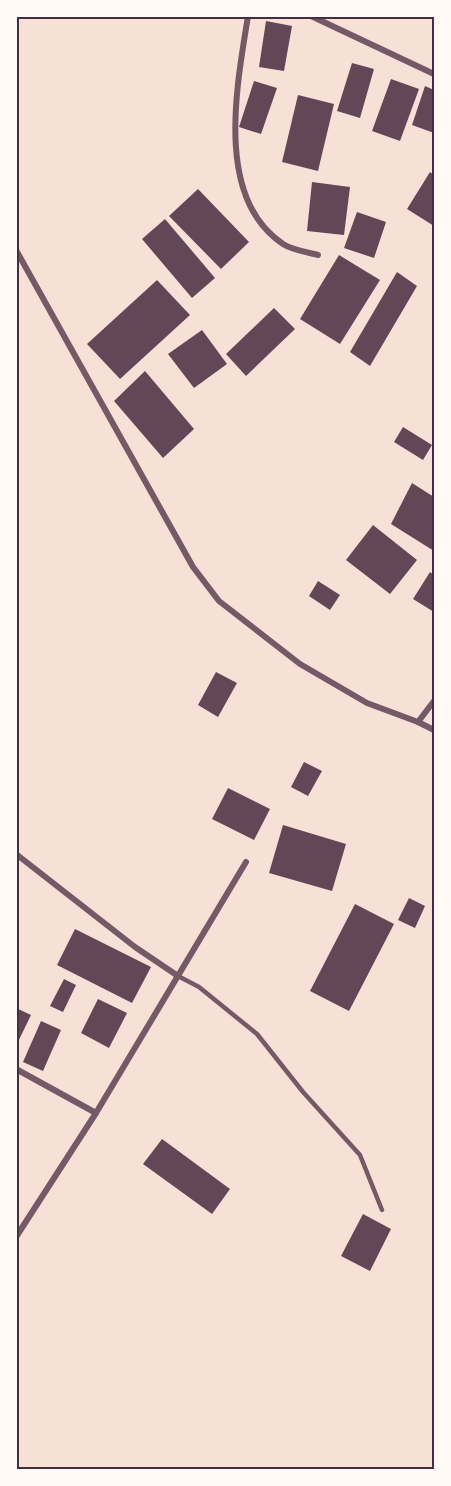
<svg xmlns="http://www.w3.org/2000/svg" width="451" height="1486" viewBox="0 0 451 1486" font-family="'Fira Sans Condensed',sans-serif">
  <rect width="100%" height="100%" fill="#f7e1d7"/>
  <!-- building -->
  <g fill="#644757">
    <path d="M266 21 292 26 284 71 259 67Z"/>
    <path d="M352 63 374 69 360 118 337 111Z"/>
    <path d="M391 79 419 89 400 141 372 131Z"/>
    <path d="M254 81 277 88 261 134 239 127Z"/>
    <path d="M425 86 434 90V133L412 125Z"/>
    <path d="M298 95 334 104 318 171 282 162Z"/>
    <path d="M430 172 434 175V226L407 209Z"/>
    <path d="M312 182 350 187 344 235 307 231Z"/>
    <path d="M198 189 249 242 221 269 169 216Z"/>
    <path d="M357 212 386 222 374 258 344 248Z"/>
    <path d="M165 219 215 278 192 298 142 239Z"/>
    <path d="M339 255 380 280 340 344 300 319Z"/>
    <path d="M397 272 417 286 370 366 350 352Z"/>
    <path d="M157 280 190 315 120 379 87 344Z"/>
    <path d="M274 308 295 329 246 376 226 354Z"/>
    <path d="M202 330 227 364 194 388 168 354Z"/>
    <path d="M145 371 194 429 163 458 114 401Z"/>
    <path d="M403 427 432 445 423 460 394 442Z"/>
    <path d="M412 483 434 497V551L391 524Z"/>
    <path d="M373 525 417 560 390 594 346 560Z"/>
    <path d="M430 572 434 575V612L413 599Z"/>
    <path d="M318 581 340 595 330 610 309 596Z"/>
    <path d="M216 672 237 683 218 717 198 705Z"/>
    <path d="M304 762 322 771 308 796 291 787Z"/>
    <path d="M228 788 270 809 254 840 212 819Z"/>
    <path d="M283 825 346 844 332 891 269 873Z"/>
    <path d="M409 898 425 906 415 928 398 920Z"/>
    <path d="M355 904 394 924 349 1011 310 991Z"/>
    <path d="M75 929 151 967 132 1003 57 965Z"/>
    <path d="M64 979 76 985 63 1012 50 1006Z"/>
    <path d="M98 999 127 1013 109 1048 81 1033Z"/>
    <path d="M16 1008 31 1015 16 1046Z"/>
    <path d="M41 1021 61 1030 43 1071 23 1062Z"/>
    <path d="M162 1139 230 1189 212 1214 143 1164Z"/>
    <path d="M363 1214 391 1229 370 1271 341 1256Z"/>
  </g>
  <g fill="none" stroke-linecap="round" stroke-linejoin="round">
    <!-- service -->
    <path stroke="#755966" stroke-width="4.5" d="M178 976 199 987 257 1034 303 1092 360 1155 382 1210"/>
    <!-- minor -->
    <g stroke="#755966" stroke-width="6">
      <path d="M248 16C237 85 214 198 283 244 292 250 307 252 318 255"/>
      <path d="M311 16 434 74"/>
      <path d="M16 250 193 567 219 601 300 664 367 703 418 722 434 701"/>
      <path d="M418 722 434 730"/>
      <path d="M16 854 135 947 178 976"/>
      <path d="M16 1069 96 1113"/>
      <path d="M16 1237 96 1113 246 862"/>
    </g>
  </g>
  <!-- border -->
  <rect width="451" height="1486" fill="none" stroke="#fffaf5" stroke-width="36"/>
  <rect x="18" y="18" width="415" height="1450" fill="none" stroke="#4a2c40" stroke-width="2"/>
</svg>
